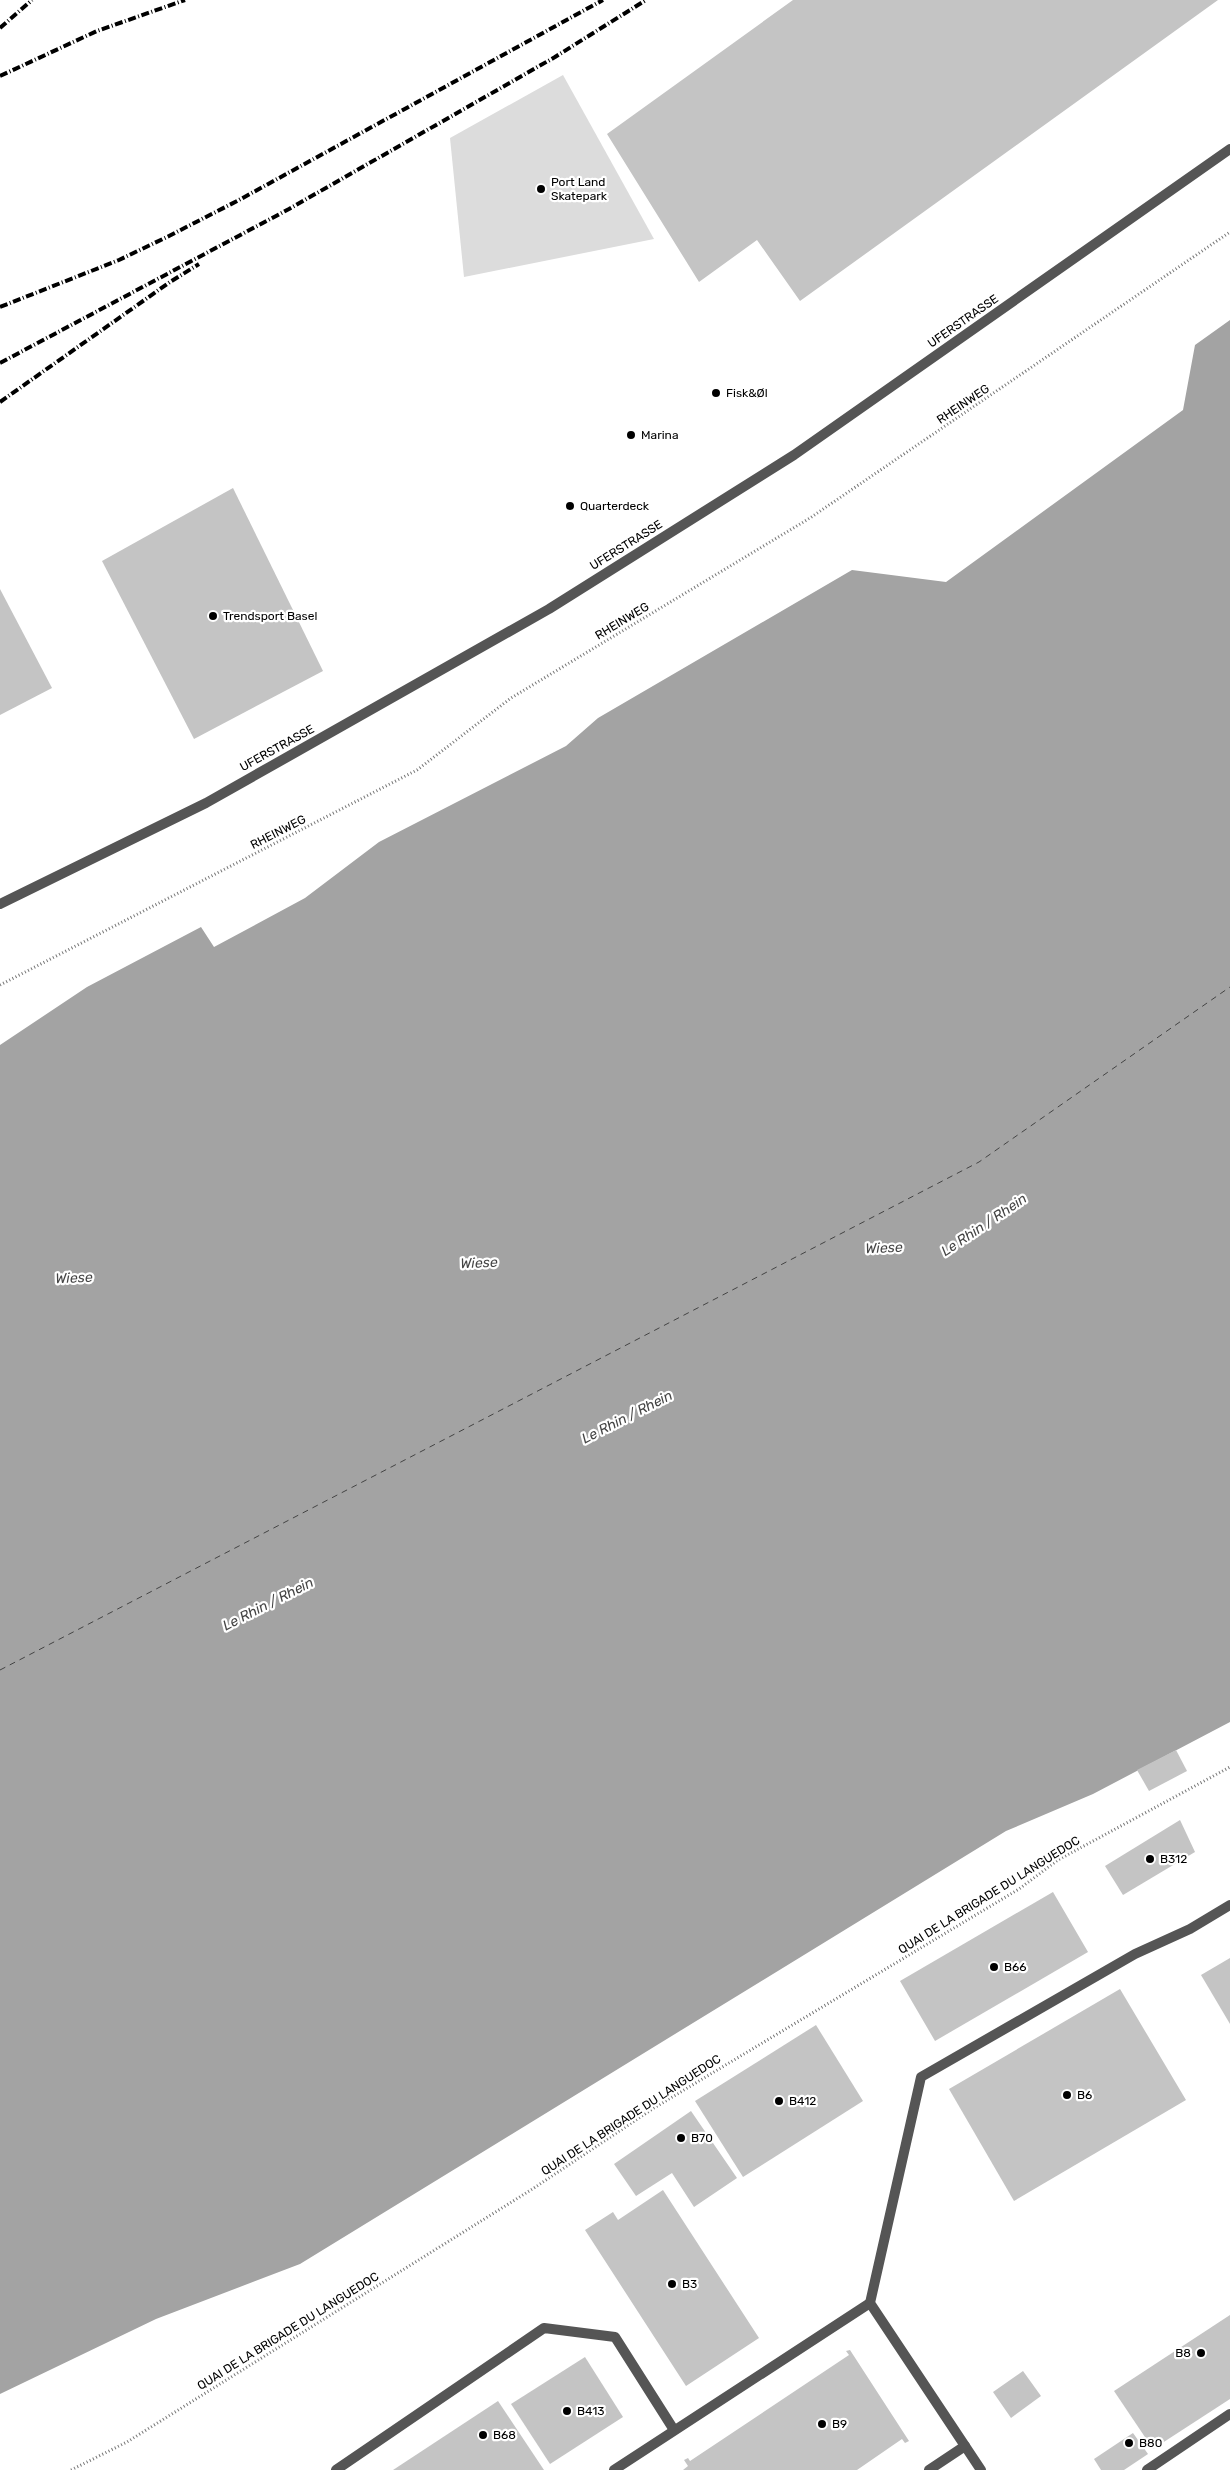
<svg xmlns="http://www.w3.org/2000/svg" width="1230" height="2470" viewBox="0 0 1230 2470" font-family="Rubik,sans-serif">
  <rect width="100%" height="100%" fill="#fff"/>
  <!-- green -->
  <path fill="#dcdcdc" d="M563 75 654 239 464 277 450 138Z"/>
  <!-- water -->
  <path fill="#a3a3a3" d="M1230 320V1722L1093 1794 1006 1831 300 2264 156 2319 0 2394V1045L87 987 201 927 214 947 305 898 379 842 566 746 598 718 852 570 946 582 1183 410 1195 345Z"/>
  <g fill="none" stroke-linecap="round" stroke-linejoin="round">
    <!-- ferry -->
    <path stroke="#444" stroke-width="1" stroke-dasharray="6 5" stroke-linecap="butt" d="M0 1670 979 1162 1230 987"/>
  </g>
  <!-- building -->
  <g fill="#c4c4c4">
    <path d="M793 0H1218L800 301 757 240 699 282 607 134Z"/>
    <path d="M233 488 323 671 194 739 102 561Z"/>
    <path d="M0 589 52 688 0 715Z"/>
    <path d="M1176 1750 1187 1771 1149 1791 1137 1770Z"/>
    <path d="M1180 1820 1195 1852 1123 1895 1105 1866Z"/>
    <path d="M1053 1892 1088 1952 935 2041 900 1981Z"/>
    <path d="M1230 1958V2024L1201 1975Z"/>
    <path d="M1120 1989 1186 2100 1014 2201 949 2089Z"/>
    <path d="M816 2025 863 2101 743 2177 695 2101Z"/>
    <path d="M691 2111 737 2178 694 2207 672 2173 636 2196 614 2164Z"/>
    <path d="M663 2190 759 2338 686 2386 585 2230 613 2212 618 2220Z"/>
    <path d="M1230 2315V2399L1153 2449 1114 2391Z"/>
    <path d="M850 2350 909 2441 905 2443 902 2439 857 2470H683L688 2466 684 2460 688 2458 690 2461 849 2355 846 2351Z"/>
    <path d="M585 2357 623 2417 550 2464 511 2404Z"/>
    <path d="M1023 2371 1041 2396 1011 2418 993 2392Z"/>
    <path d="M498 2401 544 2470H393Z"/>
    <path d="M1133 2433 1148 2454 1124 2470H1101L1094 2459Z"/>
  </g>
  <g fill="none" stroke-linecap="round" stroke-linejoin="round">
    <!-- path -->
    <g stroke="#777" stroke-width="3" stroke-dasharray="1 2.5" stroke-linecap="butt">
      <path d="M0 985 417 770 511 698 810 518 1230 232"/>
      <path d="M71 2470 127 2442 534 2188 654 2108 1019 1889 1058 1860 1230 1767"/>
    </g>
    <!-- service -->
    <g stroke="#555" stroke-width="10">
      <path d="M336 2470 544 2328 615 2337 674 2430"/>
      <path d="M614 2470 870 2303"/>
      <path d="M929 2470 965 2446"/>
      <path d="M981 2470 870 2303 921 2077 1135 1954 1190 1929 1230 1905"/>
      <path d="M1147 2470 1230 2414"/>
    </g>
    <!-- minor -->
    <path stroke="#555" stroke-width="10" d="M0 904 206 803 549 609 794 455 1230 149"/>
    <!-- rail -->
    <g stroke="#000" stroke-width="4" stroke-dasharray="8 2.5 1 2.5" stroke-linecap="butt">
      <path d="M0 28 32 0"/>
      <path d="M0 76 97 31 185 0"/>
      <path d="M0 307 119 260 169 236 239 200 603 0"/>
      <path d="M0 363 289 209 555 57 646 0"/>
      <path d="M0 402 170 282 199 264"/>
    </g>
  </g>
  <!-- markers -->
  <g fill="#000" stroke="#fff" stroke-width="2">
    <circle cx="541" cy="189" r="5"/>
    <circle cx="716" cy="393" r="5"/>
    <circle cx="631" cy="435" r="5"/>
    <circle cx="570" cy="506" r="5"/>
    <circle cx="213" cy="616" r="5"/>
    <circle cx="1150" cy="1859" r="5"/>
    <circle cx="994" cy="1967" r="5"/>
    <circle cx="1067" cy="2095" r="5"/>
    <circle cx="779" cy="2101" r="5"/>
    <circle cx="681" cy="2138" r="5"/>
    <circle cx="672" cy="2284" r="5"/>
    <circle cx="1201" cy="2353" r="5"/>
    <circle cx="567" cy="2411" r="5"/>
    <circle cx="822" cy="2424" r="5"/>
    <circle cx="483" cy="2435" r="5"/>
    <circle cx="1129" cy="2443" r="5"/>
  </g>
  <g text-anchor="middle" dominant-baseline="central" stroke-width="4.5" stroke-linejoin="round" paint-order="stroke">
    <!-- poi labels -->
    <g font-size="12" fill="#000" stroke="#fff" text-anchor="start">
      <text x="551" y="182">Port Land<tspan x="551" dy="14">Skatepark</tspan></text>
      <text x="726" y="393">Fisk&amp;Øl</text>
      <text x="641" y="435">Marina</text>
      <text x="580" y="506">Quarterdeck</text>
      <text x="223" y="616">Trendsport Basel</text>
      <text x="1160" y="1859">B312</text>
      <text x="1004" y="1967">B66</text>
      <text x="1077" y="2095">B6</text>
      <text x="789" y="2101">B412</text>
      <text x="691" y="2138">B70</text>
      <text x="682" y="2284">B3</text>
      <text x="1191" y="2353" text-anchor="end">B8</text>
      <text x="577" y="2411">B413</text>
      <text x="832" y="2424">B9</text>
      <text x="493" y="2435">B68</text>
      <text x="1139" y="2443">B80</text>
    </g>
    <!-- street labels -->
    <g font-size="12" fill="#000" stroke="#fff">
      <text transform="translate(963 321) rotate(-35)">UFERSTRASSE</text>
      <text transform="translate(963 404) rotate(-34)">RHEINWEG</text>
      <text transform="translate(626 545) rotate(-32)">UFERSTRASSE</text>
      <text transform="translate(622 621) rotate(-31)">RHEINWEG</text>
      <text transform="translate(277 748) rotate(-29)">UFERSTRASSE</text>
      <text transform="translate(278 832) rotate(-27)">RHEINWEG</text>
      <text transform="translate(989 1895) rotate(-32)">QUAI DE LA BRIGADE DU LANGUEDOC</text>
      <text transform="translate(631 2115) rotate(-33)">QUAI DE LA BRIGADE DU LANGUEDOC</text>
      <text transform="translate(288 2331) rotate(-32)">QUAI DE LA BRIGADE DU LANGUEDOC</text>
    </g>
    <!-- water labels -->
    <g font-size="14" font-style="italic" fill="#444" stroke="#fff">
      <text transform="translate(984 1225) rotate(-34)">Le Rhin / Rhein</text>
      <text transform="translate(884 1248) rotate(-2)">Wiese</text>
      <text transform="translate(479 1263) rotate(-2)">Wiese</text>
      <text transform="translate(74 1278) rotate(-2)">Wiese</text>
      <text transform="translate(627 1417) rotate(-27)">Le Rhin / Rhein</text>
      <text transform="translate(268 1604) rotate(-27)">Le Rhin / Rhein</text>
    </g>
  </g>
</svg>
